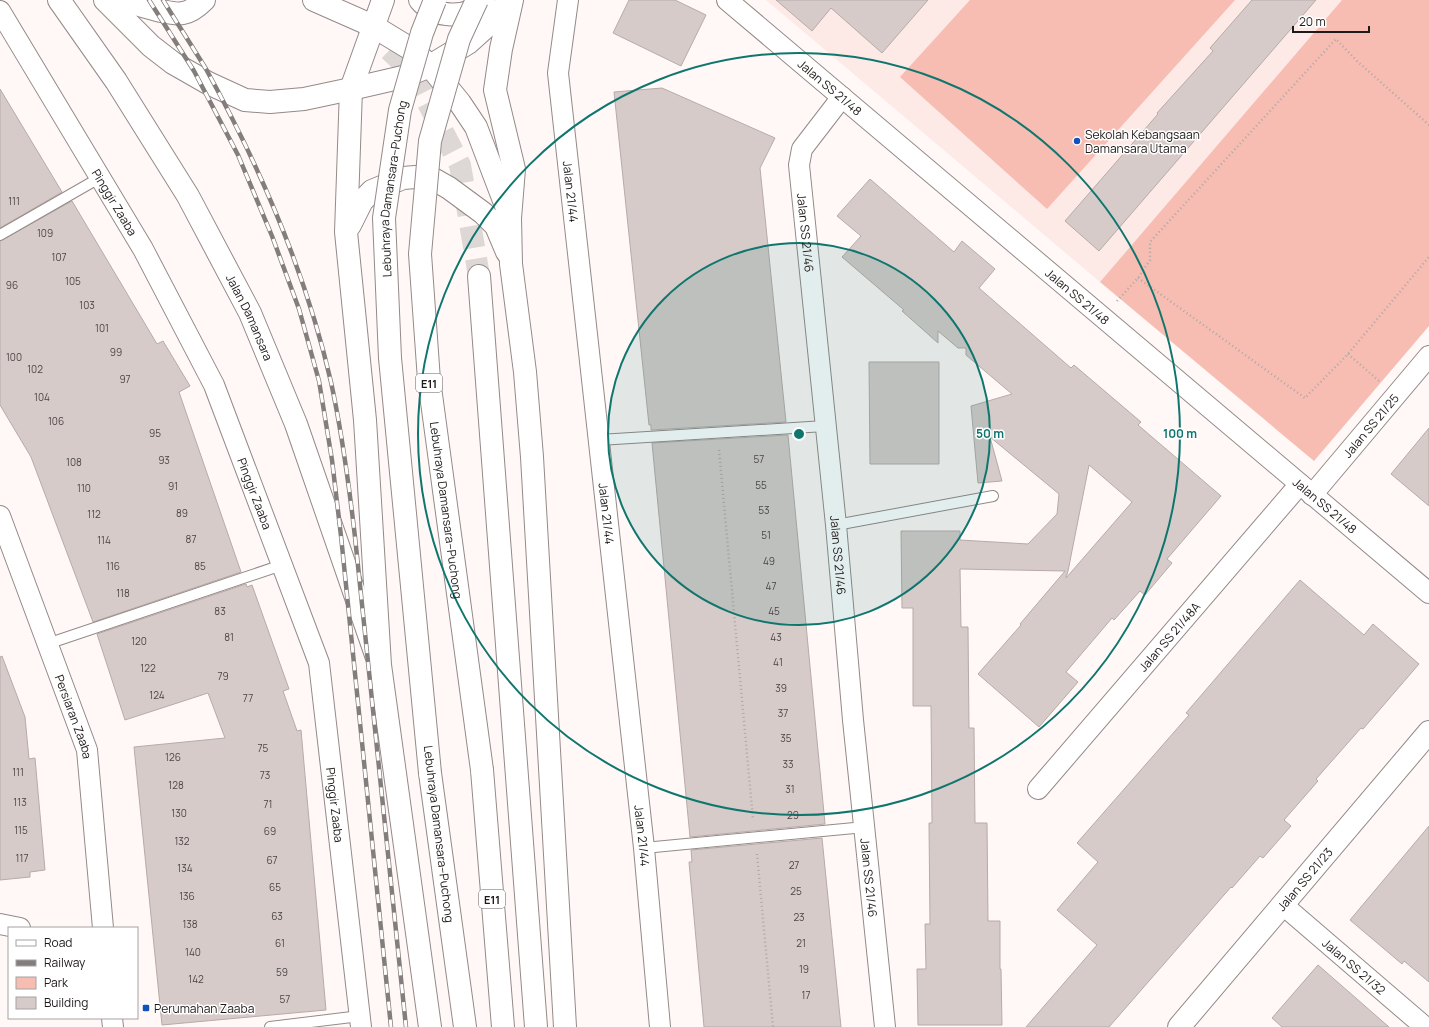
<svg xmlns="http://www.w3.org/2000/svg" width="1429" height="1027" viewBox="0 0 1429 1027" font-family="Manrope,sans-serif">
  <rect width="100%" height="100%" fill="#fff8f7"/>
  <!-- built -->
  <path fill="#fde9e5" d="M766 0H1342L1100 282Z"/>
  <!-- green -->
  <g fill="#f7bdb2">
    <path d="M970 0H1235L1047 209 900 77Z"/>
    <path d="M1342 0H1429V326L1314 461 1100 282Z"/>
  </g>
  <!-- building -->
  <g fill="#d6cbc9" stroke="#b6aba9" fill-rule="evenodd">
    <path d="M629 0H675L706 15 681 66 613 33Z"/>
    <path d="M776 0H928L882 53 831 8 812 31Z"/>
    <path d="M1252 0H1316L1099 251 1065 221 1158 114 1157 113 1213 51 1210 48Z"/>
    <path d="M662 88 775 138 760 168 786 422 651 430V425H649L614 92Z"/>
    <path d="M0 89 62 192 0 228Z"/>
    <path d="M870 179 954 252 962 241 995 269 979 288 1071 368 1074 365 1141 422 1138 425 1221 496 1167 559 1172 563 1145 595 1140 591 1114 620 1112 618 1066 672 1078 682 1039 727 978 674 1021 625 1020 624 1065 571 960 569 961 627H968L969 728H974L975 823H987L988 921H1000V969H1001L1002 1025H918L917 969H926L925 924H930L929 823H932L931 706H913V608H902L901 531H960V540L1028 544 1057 514 1059 494 990 437 1002 481 978 483 971 406 1012 394 966 355V348H958L938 331V343L902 311 904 310 842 257 861 236 837 216ZM1089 465 1132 502 1066 578 1068 571Z"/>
    <path d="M72 201 157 344 163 341 190 386 179 392 241 572 93 622 31 457 0 405V241Z"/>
    <path d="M869 362H939V464H870Z"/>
    <path d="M1429 428V506L1391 474Z"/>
    <path d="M788 435 825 824 690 837 652 443Z"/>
    <path d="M1300 580 1364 635 1373 624 1419 664 1363 729 1361 728 1316 779 1318 781 1284 820 1291 826 1263 858 1260 856 1232 888 1231 887 1109 1027H1026L1097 945 1057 910 1098 862 1077 843 1189 715 1186 713Z"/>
    <path d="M246 584 247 587 252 585 289 689 283 691 297 731 301 730 326 1010 162 1025 134 747 225 738 208 693 125 720 97 634Z"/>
    <path d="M2 656 25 717 29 759 35 758 45 870 30 872V877L0 880V657Z"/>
    <path d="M1429 826V982L1404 961 1402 964 1350 920Z"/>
    <path d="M822 838 841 1027H704L689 862H692L691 850Z"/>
    <path d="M1318 965 1389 1027H1282L1272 1018Z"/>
  </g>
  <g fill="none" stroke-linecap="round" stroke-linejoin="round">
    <!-- highway-tunnel -->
    <path stroke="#ddd7d6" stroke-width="22" stroke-dasharray="22 11" stroke-linecap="butt" d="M366 27 412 72 460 165 479 276"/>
    <defs>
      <g id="lane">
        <path d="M0 235 101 177"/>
        <path d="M599 440 825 426"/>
        <path d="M836 525 993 496"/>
        <path d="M47 644 282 565"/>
        <path d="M644 848 865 827"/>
        <path d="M270 1027 360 1016"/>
      </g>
      <g id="street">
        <path id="s1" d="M568 0 558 73 644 848 660 1027"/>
        <path id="s2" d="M727 0 1429 593"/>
        <path id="s3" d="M0 11 143 249 214 385 319 663 361 1027"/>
        <path id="s4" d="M842 97 802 149 799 165 836 525 853 720 885 1027"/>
        <path id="s5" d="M1312 495 1429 356"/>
        <path id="s6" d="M0 516 87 750 103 928"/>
        <path id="s7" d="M1038 789 1300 484"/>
        <path id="s8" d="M1283 905 1425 1027"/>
        <path d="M0 924 20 928"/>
        <path d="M112 1018 113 1027"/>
      </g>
      <g id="secondary">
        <path id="s9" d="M1179 1027 1429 732"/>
      </g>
      <g id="primary">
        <path id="s10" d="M59 0 116 81 188 196 250 313 296 424 376 655"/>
      </g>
      <g id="highway">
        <path d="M105 0 151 46 173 63 208 83 245 100 270 102 304 99 351 89 403 77 430 66 468 43 488 25 510 0"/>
        <path d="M121 0C135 3 170 16 183 13 191 12 198 6 204 0"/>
        <path d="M314 0 373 26 414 51 430 66 460 103 476 127 508 211"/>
        <path d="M383 0 351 89 346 232 365 420 380 665 430 1027"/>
        <path d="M420 0C436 19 467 19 484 2"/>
        <path d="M512 0 501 49 495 90 514 169 510 218 511 264 525 372 532 457 565 1027"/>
        <path d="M350 225 362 201 372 191 403 178 428 176 449 188 483 213 496 226 507 252"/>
        <path d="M479 276 536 1027"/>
        <path d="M482 770 503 1027"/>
        <path d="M430 773 465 1027"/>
      </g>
    </defs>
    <!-- lane casing -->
    <use href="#lane" stroke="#948a88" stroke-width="12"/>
    <!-- street casing -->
    <use href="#street" stroke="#948a88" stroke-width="22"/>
    <!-- secondary casing -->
    <use href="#secondary" stroke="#948a88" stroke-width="24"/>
    <!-- primary casing -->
    <use href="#primary" stroke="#948a88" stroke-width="24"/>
    <!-- highway casing -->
    <use href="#highway" stroke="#948a88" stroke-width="24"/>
    <!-- path -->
    <g stroke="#aea8a7" stroke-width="2.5" stroke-dasharray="1 3" stroke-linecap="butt">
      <path d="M1138 278 1305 398 1348 354 1429 257"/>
      <path d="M1117 301 1138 278 1150 260V242L1336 39 1357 61 1429 125"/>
      <path d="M1348 354 1379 381"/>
      <path d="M719 450 753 819"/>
      <path d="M757 854 773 1027"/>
    </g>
    <!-- lane -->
    <use href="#lane" stroke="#fff" stroke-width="10"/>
    <!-- street -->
    <use href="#street" stroke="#fff" stroke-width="20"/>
    <!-- secondary -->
    <use href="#secondary" stroke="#fff" stroke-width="22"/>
    <!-- primary -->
    <use href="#primary" stroke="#fff" stroke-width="22"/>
    <!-- highway -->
    <use href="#highway" stroke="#fff" stroke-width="22"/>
    <defs>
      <g id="rail">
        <path d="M149 0 194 71 238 155 272 236 299 309 319 381 332 460 341 536 391 1027"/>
        <path d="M163 0C177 23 192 46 206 69 260 167 306 273 331 382 342 433 349 485 355 537L406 1027"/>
      </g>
    </defs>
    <!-- rail casing -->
    <use href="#rail" stroke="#837d7c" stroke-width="4.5"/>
    <!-- rail -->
    <use href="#rail" stroke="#fff" stroke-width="3" stroke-dasharray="9" stroke-linecap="butt"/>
    <defs>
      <g id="highway-bridge">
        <path id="s11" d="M477 0 459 39 430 141 420 254 429 380 482 770"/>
        <path id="s12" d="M430 773 390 358 384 218 400 110 422 33 435 0"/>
      </g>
    </defs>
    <!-- highway-bridge casing -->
    <use href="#highway-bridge" stroke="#948a88" stroke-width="24" stroke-linecap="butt"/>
    <!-- highway-bridge -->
    <use href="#highway-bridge" stroke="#fff" stroke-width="22"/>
  </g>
  <!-- distance rings -->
  <circle cx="799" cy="434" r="191" fill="#0f766e" fill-opacity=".12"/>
  <g fill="none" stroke="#0f766e" stroke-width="2">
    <circle cx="799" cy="434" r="191"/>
    <circle cx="799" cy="434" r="381"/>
  </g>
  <!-- markers -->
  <g fill="#1351bc" stroke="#fff" stroke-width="1.5">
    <circle cx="1077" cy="141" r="4"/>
    <rect x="142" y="1004" width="8" height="8" rx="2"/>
  </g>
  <g text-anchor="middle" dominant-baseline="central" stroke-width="3" stroke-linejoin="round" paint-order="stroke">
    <!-- number labels -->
    <g font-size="10" fill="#4c4645">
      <text x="14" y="201">111</text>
      <text x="45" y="233">109</text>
      <text x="59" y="257">107</text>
      <text x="73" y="281">105</text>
      <text x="12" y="285">96</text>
      <text x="87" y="305">103</text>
      <text x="102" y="328">101</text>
      <text x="116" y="352">99</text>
      <text x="14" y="357">100</text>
      <text x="35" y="369">102</text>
      <text x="125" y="379">97</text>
      <text x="42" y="397">104</text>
      <text x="56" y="421">106</text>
      <text x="155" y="433">95</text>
      <text x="759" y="459">57</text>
      <text x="164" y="460">93</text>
      <text x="74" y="462">108</text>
      <text x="761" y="485">55</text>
      <text x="173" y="486">91</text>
      <text x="84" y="488">110</text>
      <text x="764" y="510">53</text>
      <text x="182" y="513">89</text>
      <text x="94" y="514">112</text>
      <text x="766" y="535">51</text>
      <text x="191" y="539">87</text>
      <text x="104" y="540">114</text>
      <text x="769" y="561">49</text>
      <text x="113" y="566">116</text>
      <text x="200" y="566">85</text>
      <text x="771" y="586">47</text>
      <text x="123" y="593">118</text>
      <text x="220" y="611">83</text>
      <text x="774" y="611">45</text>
      <text x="229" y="637">81</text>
      <text x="776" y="637">43</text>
      <text x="139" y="641">120</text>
      <text x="778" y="662">41</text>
      <text x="148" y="668">122</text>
      <text x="223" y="676">79</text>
      <text x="781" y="688">39</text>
      <text x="157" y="695">124</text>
      <text x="248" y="698">77</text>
      <text x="783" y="713">37</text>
      <text x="786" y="738">35</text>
      <text x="263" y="748">75</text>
      <text x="173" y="757">126</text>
      <text x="788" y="764">33</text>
      <text x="18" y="772">111</text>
      <text x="265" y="775">73</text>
      <text x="176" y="785">128</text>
      <text x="790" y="789">31</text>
      <text x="20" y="802">113</text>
      <text x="268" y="804">71</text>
      <text x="179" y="813">130</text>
      <text x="793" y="815">29</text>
      <text x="21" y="830">115</text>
      <text x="270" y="831">69</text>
      <text x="182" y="841">132</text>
      <text x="22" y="858">117</text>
      <text x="272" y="860">67</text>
      <text x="794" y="865">27</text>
      <text x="185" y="868">134</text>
      <text x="275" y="887">65</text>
      <text x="796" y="891">25</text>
      <text x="187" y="896">136</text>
      <text x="277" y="916">63</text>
      <text x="799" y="917">23</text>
      <text x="190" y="924">138</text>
      <text x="280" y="943">61</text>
      <text x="801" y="943">21</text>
      <text x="193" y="952">140</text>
      <text x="804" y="969">19</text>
      <text x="282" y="972">59</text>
      <text x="196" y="979">142</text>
      <text x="806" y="995">17</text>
      <text x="285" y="999">57</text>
    </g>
    <!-- shield labels -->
    <g fill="#fff" stroke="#625f5e" stroke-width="1">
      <rect x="416" y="374" width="26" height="18" rx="3"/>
      <rect x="479" y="890" width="26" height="18" rx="3"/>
    </g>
    <g font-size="11" font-weight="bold" fill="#1e1a19">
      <text x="429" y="383">E11</text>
      <text x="492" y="899">E11</text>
    </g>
    <!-- street labels -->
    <g font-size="12" fill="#1e1a19" stroke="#fff">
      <text stroke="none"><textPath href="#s2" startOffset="135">Jalan SS 21/48</textPath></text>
      <text stroke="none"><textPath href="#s12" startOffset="587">Lebuhraya Damansara–Puchong</textPath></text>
      <text stroke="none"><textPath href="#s1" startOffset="193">Jalan 21/44</textPath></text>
      <text stroke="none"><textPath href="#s3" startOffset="223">Pinggir Zaaba</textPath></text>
      <text stroke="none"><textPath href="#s4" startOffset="150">Jalan SS 21/46</textPath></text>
      <text stroke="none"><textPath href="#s2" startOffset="459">Jalan SS 21/48</textPath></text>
      <text stroke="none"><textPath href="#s10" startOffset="371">Jalan Damansara</textPath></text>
      <text stroke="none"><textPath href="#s5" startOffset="91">Jalan SS 21/25</textPath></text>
      <text stroke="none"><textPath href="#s3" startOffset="547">Pinggir Zaaba</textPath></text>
      <text stroke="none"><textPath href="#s2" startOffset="783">Jalan SS 21/48</textPath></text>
      <text stroke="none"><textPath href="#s11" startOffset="520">Lebuhraya Damansara–Puchong</textPath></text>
      <text stroke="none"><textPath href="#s1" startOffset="517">Jalan 21/44</textPath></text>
      <text stroke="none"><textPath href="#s4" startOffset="474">Jalan SS 21/46</textPath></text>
      <text stroke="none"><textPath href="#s7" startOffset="201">Jalan SS 21/48A</textPath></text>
      <text stroke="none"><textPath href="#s6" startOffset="214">Persiaran Zaaba</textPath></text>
      <text stroke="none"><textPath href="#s3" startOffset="871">Pinggir Zaaba</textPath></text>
      <text transform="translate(439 834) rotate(83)">Lebuhraya Damansara–Puchong</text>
      <text stroke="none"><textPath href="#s1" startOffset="841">Jalan 21/44</textPath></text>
      <text stroke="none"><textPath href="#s4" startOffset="798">Jalan SS 21/46</textPath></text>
      <text stroke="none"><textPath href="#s9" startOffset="194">Jalan SS 21/23</textPath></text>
      <text stroke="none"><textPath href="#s8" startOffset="94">Jalan SS 21/32</textPath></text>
    </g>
    <!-- poi labels -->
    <g font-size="12" fill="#1e1a19" stroke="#fff" text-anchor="start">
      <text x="1085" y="134">Sekolah Kebangsaan<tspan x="1085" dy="14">Damansara Utama</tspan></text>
      <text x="154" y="1008">Perumahan Zaaba</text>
    </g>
  </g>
  <circle cx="799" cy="434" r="6" fill="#0f766e" stroke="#fff" stroke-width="2"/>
  <g font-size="12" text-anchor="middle" font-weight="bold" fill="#0f766e" stroke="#fff" stroke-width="3" stroke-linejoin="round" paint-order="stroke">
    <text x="990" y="438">50 m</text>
    <text x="1180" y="438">100 m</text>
  </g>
  <!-- legend -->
  <rect x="8" y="927" width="130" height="92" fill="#ffffff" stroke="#a5a3a3"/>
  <rect x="16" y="940" width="20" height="6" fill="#ffffff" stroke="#a5a3a3"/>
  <text x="44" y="947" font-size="12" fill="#1e1a19">Road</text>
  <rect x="16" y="960" width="20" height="6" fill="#837d7c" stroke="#a5a3a3"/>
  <text x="44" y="967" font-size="12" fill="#1e1a19">Railway</text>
  <rect x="16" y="977" width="20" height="12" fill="#f7bdb2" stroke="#a5a3a3"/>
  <text x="44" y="987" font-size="12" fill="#1e1a19">Park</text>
  <rect x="16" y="997" width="20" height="12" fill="#d6cbc9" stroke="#a5a3a3"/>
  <text x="44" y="1007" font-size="12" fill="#1e1a19">Building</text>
  <!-- scale -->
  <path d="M1293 26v6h76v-6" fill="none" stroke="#1e1a19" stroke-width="2"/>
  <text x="1299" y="26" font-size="12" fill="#1e1a19" stroke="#ffffff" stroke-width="3" paint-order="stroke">20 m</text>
</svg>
